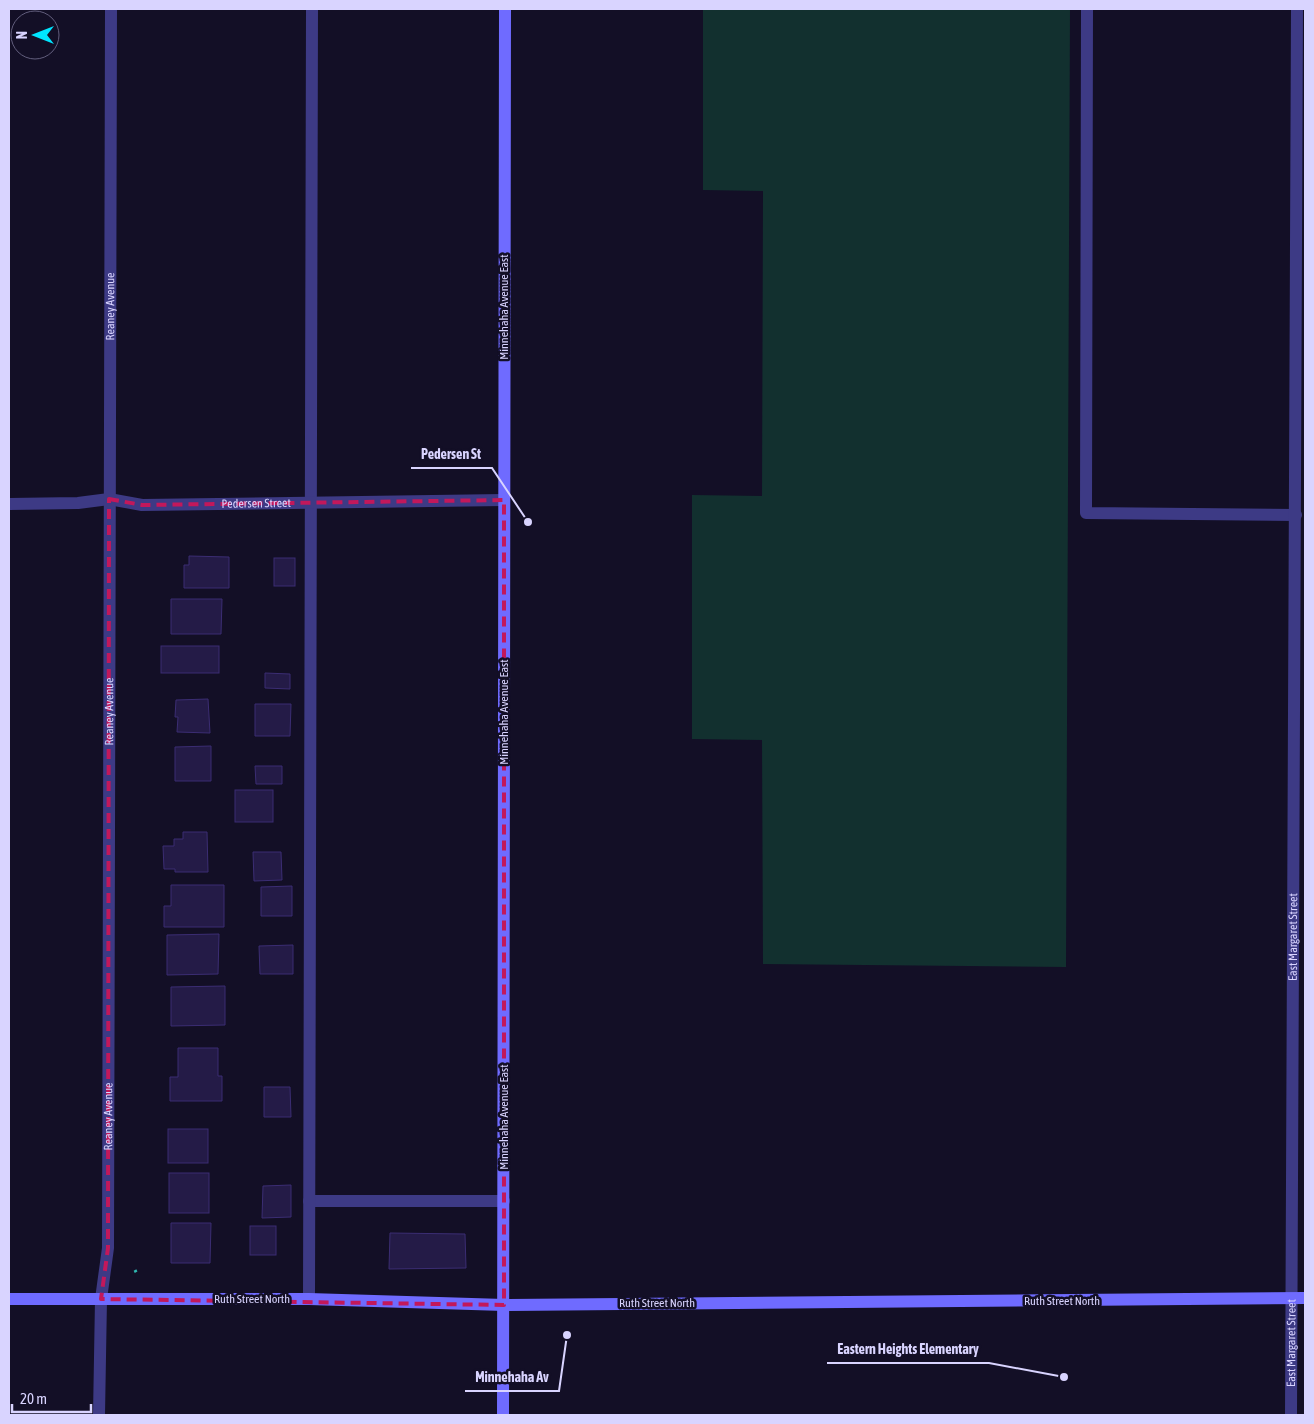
<svg xmlns="http://www.w3.org/2000/svg" width="1314" height="1424" viewBox="0 0 1314 1424" font-family="'Asap Condensed',sans-serif">
  <rect width="100%" height="100%" fill="#130f26"/>
  <!-- green -->
  <path fill="#12302f" d="M703 9H1070L1066 967 763 964 762 740 692 739V495L762 496 763 191 703 190Z"/>
  <!-- building -->
  <g fill="#241b47" stroke="#3b2d73">
    <path d="M189 556 229 557V588H184V565H189Z"/>
    <rect x="274" y="558" width="21" height="28"/>
    <path d="M171 599H222L221 634H171Z"/>
    <rect x="161" y="646" width="58" height="27"/>
    <path d="M265 673 290 674V689L265 688Z"/>
    <path d="M208 699 210 733 177 732 178 717H175L176 700Z"/>
    <path d="M255 704H291L290 736H255Z"/>
    <path d="M211 746V781H175V747Z"/>
    <path d="M255 766H282V784H256Z"/>
    <rect x="235" y="790" width="38" height="32"/>
    <path d="M183 832H207L208 872H175V869H164L163 846H174V839H183Z"/>
    <path d="M253 852H281L282 880 254 881Z"/>
    <path d="M171 885H224V927H164V906H171Z"/>
    <path d="M292 886V916H261V887Z"/>
    <path d="M219 934 218 974 167 975V935Z"/>
    <path d="M293 945V974H260L259 946Z"/>
    <path d="M225 986V1025L171 1026V987Z"/>
    <path d="M178 1048H218V1076H222V1101H170V1077H178Z"/>
    <path d="M264 1087H290L291 1117H264Z"/>
    <rect x="168" y="1129" width="40" height="34"/>
    <rect x="169" y="1173" width="40" height="40"/>
    <path d="M291 1185V1217L262 1218 263 1186Z"/>
    <path d="M171 1223H211L210 1263H171Z"/>
    <rect x="250" y="1226" width="26" height="29"/>
    <path d="M390 1233 465 1234 466 1268 389 1269Z"/>
  </g>
  <g fill="none" stroke-linecap="round" stroke-linejoin="round">
    <!-- path -->
    <path stroke="#2fb8b0" stroke-width="3" stroke-dasharray="2.5 4" stroke-linecap="butt" d="M135 1270 137 1274"/>
    <!-- lane -->
    <g stroke="#3d3a85" stroke-width="12">
      <path d="M1087 9 1086 513 1296 515"/>
      <path d="M309 1201H504"/>
      <path d="M309 1299 312 9"/>
    </g>
    <!-- street -->
    <g stroke="#3d3a85" stroke-width="12">
      <path id="s1" d="M9 504 78 503 109 499 142 505 504 500"/>
      <path id="s2" d="M99 1415 101 1299 108 1248 111 9"/>
      <path id="s3" d="M1291 1415 1297 9"/>
    </g>
    <!-- secondary -->
    <g stroke="#6f6bff" stroke-width="12">
      <path d="M9 1299H309L504 1305 1305 1298"/>
      <path d="M503 1415 505 9"/>
    </g>
  </g>
  <!-- marked area -->
  <path fill="none" stroke="#c2185b" stroke-width="4" stroke-dasharray="10 6" stroke-linejoin="round" d="M109 499 142 505 504 500V1305L101 1299 108 1248Z"/>
  <g text-anchor="middle" dominant-baseline="central" stroke-width="5" stroke-linejoin="round" paint-order="stroke">
    <!-- street labels -->
    <g font-size="12" fill="#d9d4ff" stroke="#130f26">
      <text stroke="none"><textPath href="#s2" startOffset="1109">Reaney Avenue</textPath></text>
      <text transform="translate(504 307) rotate(-90)">Minnehaha Avenue East</text>
      <text stroke="none"><textPath href="#s1" startOffset="248">Pedersen Street</textPath></text>
      <text stroke="none"><textPath href="#s2" startOffset="704">Reaney Avenue</textPath></text>
      <text transform="translate(504 712) rotate(-90)">Minnehaha Avenue East</text>
      <text stroke="none"><textPath href="#s3" startOffset="478">East Margaret Street</textPath></text>
      <text stroke="none"><textPath href="#s2" startOffset="299">Reaney Avenue</textPath></text>
      <text transform="translate(504 1117) rotate(-90)">Minnehaha Avenue East</text>
      <text x="252" y="1299">Ruth Street North</text>
      <text x="1062" y="1301">Ruth Street North</text>
      <text x="657" y="1303">Ruth Street North</text>
      <text stroke="none"><textPath href="#s3" startOffset="72">East Margaret Street</textPath></text>
    </g>
  </g>
  <!-- callouts -->
  <path fill="none" stroke="#d9d4ff" stroke-width="2" d="M528 522L492 468H411M1064 1377L989 1363H827M567 1335L559 1391H465"/>
  <g fill="#d9d4ff" stroke="#130f26" stroke-width="2">
    <circle cx="528" cy="522" r="5"/>
    <circle cx="1064" cy="1377" r="5"/>
    <circle cx="567" cy="1335" r="5"/>
  </g>
  <g font-size="14" text-anchor="middle" font-weight="bold" fill="#d9d4ff" stroke="#130f26" stroke-width="5" stroke-linejoin="round" paint-order="stroke">
    <text x="451" y="459">Pedersen St</text>
    <text x="908" y="1354">Eastern Heights Elementary</text>
    <text x="512" y="1382">Minnehaha Av</text>
  </g>
  <!-- border -->
  <rect width="1314" height="1424" fill="none" stroke="#d9d4ff" stroke-width="20"/>
  <!-- north arrow -->
  <g transform="translate(35 35) rotate(270)"><circle r="24" fill="#130f26" stroke="#625e7d"/>
  <path d="M0-4L9 19L0 12L-9 19Z" fill="#00e5ff"/>
  <text y="-8" font-size="14" font-weight="bold" text-anchor="middle" fill="#d9d4ff">N</text>
  </g>
  <!-- scale -->
  <path d="M12 1404v8h79v-8" fill="none" stroke="#d9d4ff" stroke-width="2.5"/>
  <text x="20" y="1404" font-size="15" fill="#d9d4ff" stroke="#130f26" stroke-width="4" paint-order="stroke">20 m</text>
</svg>
